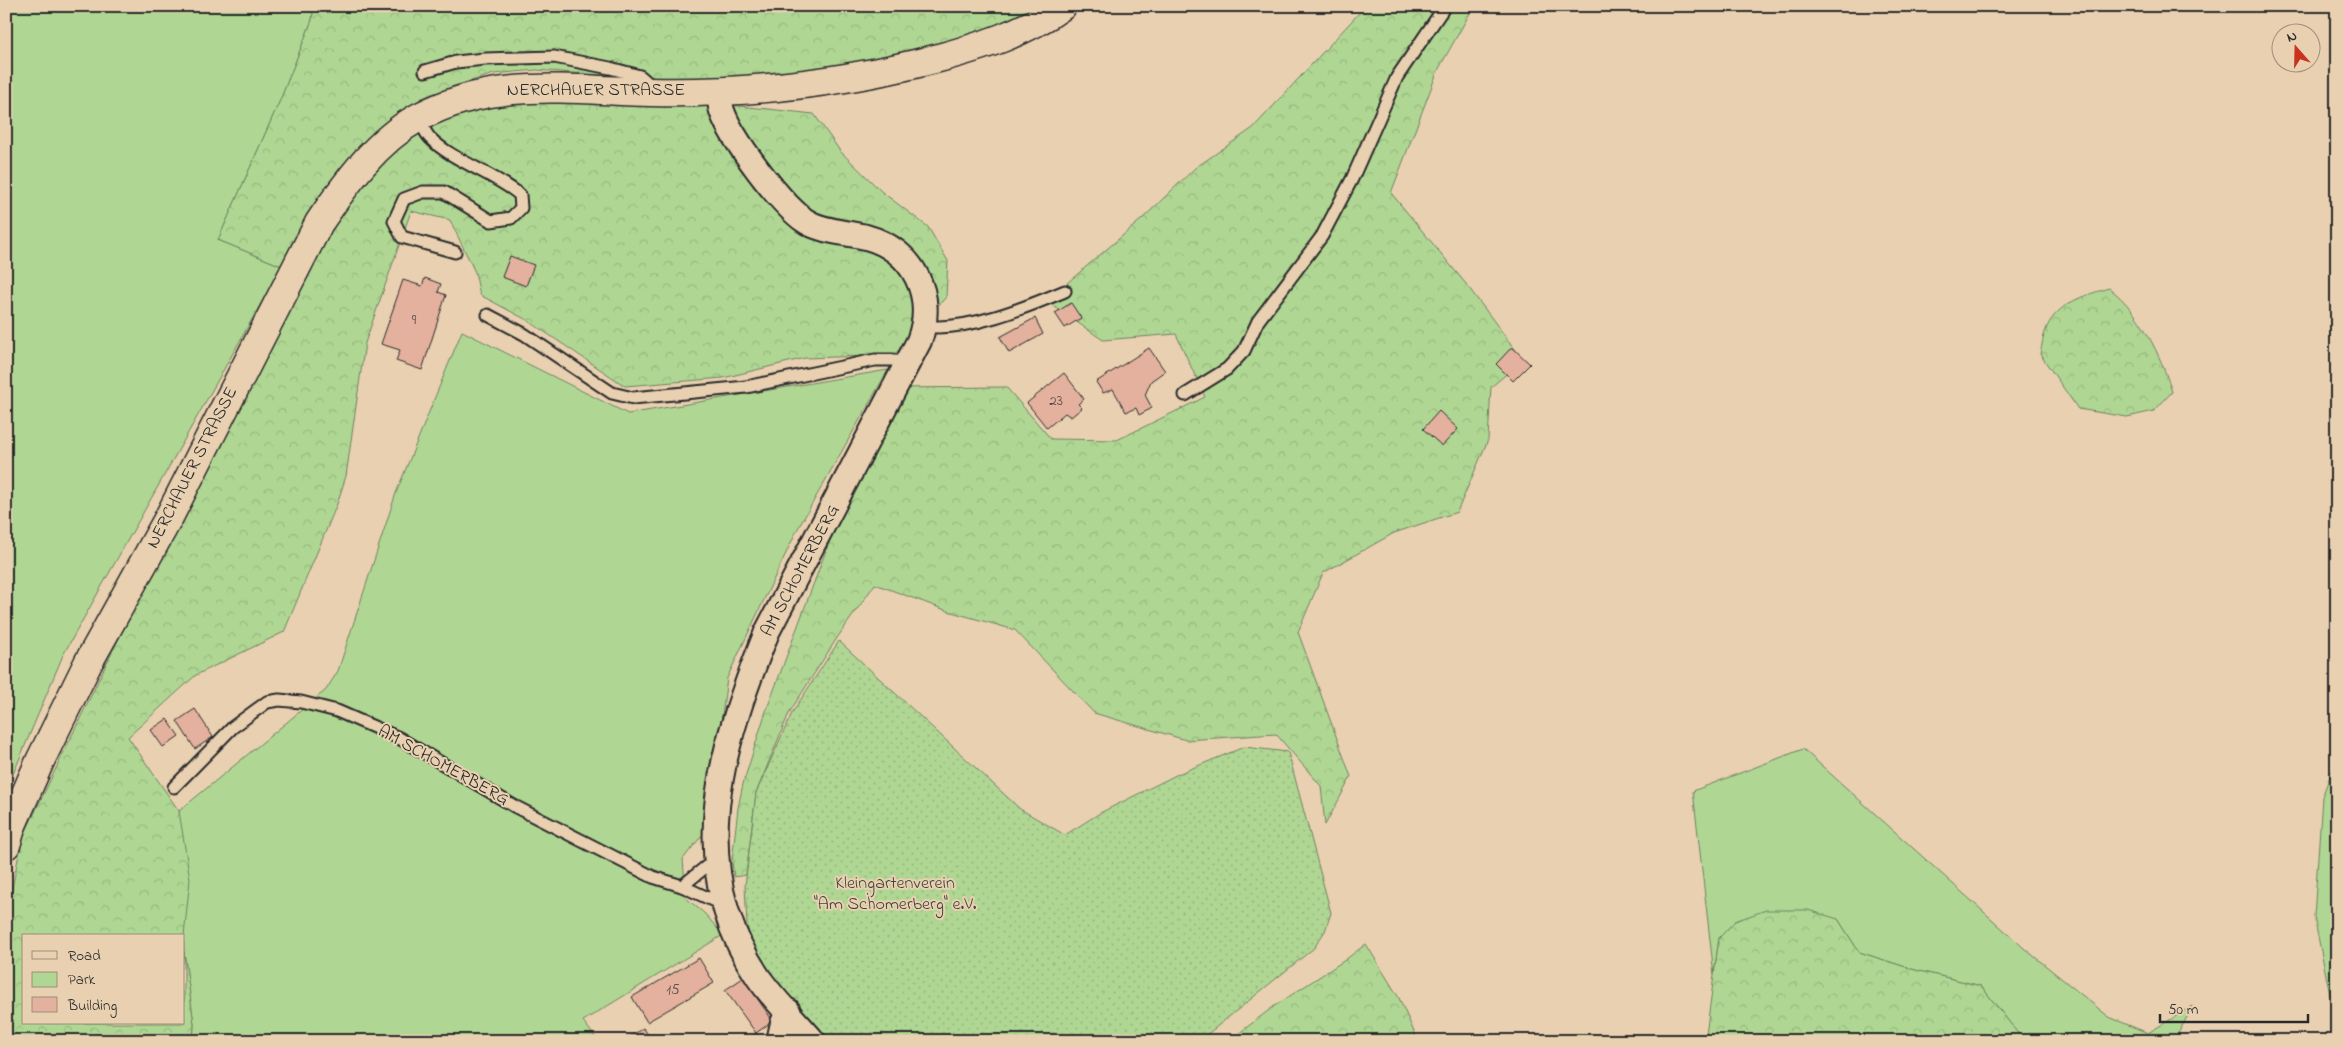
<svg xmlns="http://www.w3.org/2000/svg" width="2343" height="1047" viewBox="0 0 2343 1047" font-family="'Indie Flower',sans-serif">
  <defs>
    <pattern id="forest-crowns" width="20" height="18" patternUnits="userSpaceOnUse" patternTransform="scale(1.25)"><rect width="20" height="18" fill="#afd793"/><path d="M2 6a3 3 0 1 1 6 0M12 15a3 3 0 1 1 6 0" fill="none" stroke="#97b97f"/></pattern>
    <pattern id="garden-dots" width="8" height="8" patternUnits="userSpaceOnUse" patternTransform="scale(1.25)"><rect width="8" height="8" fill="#afd793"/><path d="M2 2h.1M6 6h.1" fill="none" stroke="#97b97f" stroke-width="1.8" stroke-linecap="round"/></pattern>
  </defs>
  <rect width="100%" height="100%" fill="#e9d0b1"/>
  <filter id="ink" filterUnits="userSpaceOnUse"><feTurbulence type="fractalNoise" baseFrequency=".02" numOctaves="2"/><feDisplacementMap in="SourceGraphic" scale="10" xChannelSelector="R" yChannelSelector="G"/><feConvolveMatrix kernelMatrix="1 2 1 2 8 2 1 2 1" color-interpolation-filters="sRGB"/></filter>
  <g filter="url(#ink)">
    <!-- green -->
    <g fill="#afd793" stroke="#6d815f">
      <path d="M6 6H314L312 20 281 98 218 240 282 266 63 655 6 791Z"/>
      <path d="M462 331 628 414 888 370 796 532 727 678 707 829 683 859 686 898 705 914 723 935 583 1021 598 1041H193L194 1024 184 952 179 811 326 690 338 671 396 493Z"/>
      <path d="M1803 749 2025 949 2109 1017 2148 1033 2193 1006 2174 1041H2024L1981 986 1915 970 1859 952 1838 919 1719 938 1714 975 1693 791Z"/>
      <path d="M2337 758V1029L2314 917 2322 797Z"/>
    </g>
    <!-- forest -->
    <g fill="url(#forest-crowns)" stroke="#6d815f">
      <path d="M314 6H1037L989 32 924 51 813 74 689 82 536 70 494 74 454 86 422 98 396 116 282 266 218 240 281 98 312 20Z"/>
      <path d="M1363 6H1474L1438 70 1391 193 1466 284 1523 360 1491 387 1488 440 1457 512 1394 533 1323 573 1298 632 1351 777 1325 825 1321 786 1276 734 1186 740 1094 713 1015 630 948 611 875 584 837 638 789 713 756 793 746 875 734 877 732 861 738 808 743 784 765 714 828 545 895 388 1006 387 1051 439 1117 440 1205 397 1176 334 1103 340 1046 301 1142 219 1195 168 1253 128 1360 12Z"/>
      <path d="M609 92 814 114 840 151 882 192 928 227 948 261 946 297 894 355 805 358 723 378 625 386 527 320 480 295 475 272 450 220 411 211 365 343 346 476 337 504 284 632 196 675 128 737 179 811 190 879 184 936H24V1023H184V952L194 1024 193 1041H18L6 1026V918L22 839 113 650 347 196 377 160 453 108Z"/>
      <path d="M2109 288C2140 311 2161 356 2172 392L2154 411 2127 417 2078 409 2040 354C2042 346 2043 335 2047 327 2058 303 2085 295 2109 288Z"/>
      <path d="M1766 910H1808L1838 919 1859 952 1915 970 1981 986 2024 1041H1708L1706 1035 1719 938 1735 921Z"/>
      <path d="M1366 944 1399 998 1418 1041H1229L1273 1007 1345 960Z"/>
    </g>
    <!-- garden -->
    <path fill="url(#garden-dots)" stroke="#6d815f" d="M839 641 1020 809 1065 835 1100 813 1178 774 1244 747 1288 752 1331 913 1325 931 1314 948 1199 1041H822L751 948 747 925 745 886 756 793 792 713Z"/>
    <!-- building -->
    <g fill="#e3b19d" stroke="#2b2b2b">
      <path d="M510 256 534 265 526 286 502 277Z"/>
      <path d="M425 278 441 284 438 292 446 295 422 370 396 361 400 350 381 344 403 280 422 286Z"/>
      <path d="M1071 303 1081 318 1065 328 1055 313Z"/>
      <path d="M1035 318 1043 334 1009 353 1000 337Z"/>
      <path d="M1512 347 1530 364 1513 381 1496 364Z"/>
      <path d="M1149 348 1165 371 1151 381 1145 395 1152 408 1139 415 1136 408 1126 412 1113 389 1103 393 1096 382Z"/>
      <path d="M1064 373 1084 399 1078 404 1082 408 1071 417 1065 413 1047 428 1027 403Z"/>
      <path d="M1439 411 1458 429 1442 446 1423 429Z"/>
      <path d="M195 709 213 737 195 749 177 721Z"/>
      <path d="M167 719 179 736 163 747 151 730Z"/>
      <path d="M699 958 714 983 647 1022 632 997Z"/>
      <path d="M743 978 773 1021 756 1033 725 990Z"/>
      <path d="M643 1028 653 1041H624Z"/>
      <path d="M756 1033 761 1041H745Z"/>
    </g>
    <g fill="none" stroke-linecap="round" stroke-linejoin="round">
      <defs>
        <g id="service">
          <path d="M425 71 456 62 485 59 554 57 610 68 640 76 648 83 650 90"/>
          <path d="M418 118C422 124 425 133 430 138 451 160 494 173 520 195L521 208 511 218 491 221 444 192H423L404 199 394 221 402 237 455 252"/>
          <path d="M488 315 524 334 612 393 633 398 746 387 875 360H892L906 364"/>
          <path d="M925 326C966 332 1027 307 1065 291"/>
          <path d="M1185 395 1227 369 1244 351 1258 321 1322 236 1352 179 1397 77 1445 6"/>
          <path d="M174 787 233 727 267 702 279 700 301 702 337 711 399 738 514 806 653 877 682 886 723 905"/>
          <path d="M682 886 717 858"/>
        </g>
        <g id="minor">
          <path d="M719 92C720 98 720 105 722 111 731 138 780 203 804 220 819 231 848 233 866 237 914 250 936 296 919 341L767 632C721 746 683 866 758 977 774 1000 795 1020 813 1041"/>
          <path d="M779 1041 783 1023 788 1011"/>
        </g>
        <path id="secondary" d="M6 845 12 825 40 761 88 663 168 519 319 223C346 183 376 141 419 117 494 77 569 90 650 92 746 94 842 83 935 59 980 47 1025 33 1062 6"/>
      </defs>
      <!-- service casing -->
      <use href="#service" stroke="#2b2b2b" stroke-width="15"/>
      <!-- minor casing -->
      <use href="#minor" stroke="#2b2b2b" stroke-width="28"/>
      <!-- secondary casing -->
      <use href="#secondary" stroke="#2b2b2b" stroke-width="31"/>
      <!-- service -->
      <use href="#service" stroke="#e9d0b1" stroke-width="11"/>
      <!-- minor -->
      <use href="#minor" stroke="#e9d0b1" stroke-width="24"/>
      <!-- secondary -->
      <use href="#secondary" stroke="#e9d0b1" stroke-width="28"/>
    </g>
  </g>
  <g text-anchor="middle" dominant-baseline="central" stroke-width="4" stroke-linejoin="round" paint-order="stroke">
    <!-- number labels -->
    <g font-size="15" fill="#594c48">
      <text x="414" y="320">9</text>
      <text x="1056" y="401">23</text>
      <text x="673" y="990">15</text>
    </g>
    <!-- street labels -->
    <g font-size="18" fill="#2b2b2b" stroke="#e9d0b1">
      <text x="596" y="91">NERCHAUER STRASSE</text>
      <text transform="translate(193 468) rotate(-63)">NERCHAUER STRASSE</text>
      <text transform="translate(801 571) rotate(-62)">AM SCHOMERBERG</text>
      <text transform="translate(443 766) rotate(29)">AM SCHOMERBERG</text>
    </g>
    <!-- park labels -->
    <g font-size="18" fill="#3f453b" stroke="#e9d0b1">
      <text x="895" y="884">Kleingartenverein<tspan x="895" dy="21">"Am Schomerberg" e.V.</tspan></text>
    </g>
  </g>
  <!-- margin -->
  <rect width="2343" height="1047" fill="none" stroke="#e9d0b1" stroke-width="25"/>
  <rect x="12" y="12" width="2318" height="1022" fill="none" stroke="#2b2b2b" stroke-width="2" filter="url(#ink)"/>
  <!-- legend -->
  <rect x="22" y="934" width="162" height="90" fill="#e9d0b1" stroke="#9d8e7b"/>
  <rect x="32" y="951" width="25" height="8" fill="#e9d0b1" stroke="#9d8e7b"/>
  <text x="68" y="960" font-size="15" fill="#2b2b2b">Road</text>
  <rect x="32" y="972" width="25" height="15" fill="#afd793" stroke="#9d8e7b"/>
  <text x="68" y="984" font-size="15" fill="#2b2b2b">Park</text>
  <rect x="32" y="997" width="25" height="15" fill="#e3b19d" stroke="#9d8e7b"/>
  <text x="68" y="1010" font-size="15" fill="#2b2b2b">Building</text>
  <!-- north arrow -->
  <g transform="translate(2296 48) rotate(340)"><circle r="24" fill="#e9d0b1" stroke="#9d8e7b"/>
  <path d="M0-4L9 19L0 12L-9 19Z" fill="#c8321e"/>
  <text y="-8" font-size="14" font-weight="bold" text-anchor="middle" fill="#2b2b2b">N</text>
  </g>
  <!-- scale -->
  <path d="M2160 1014v8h148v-8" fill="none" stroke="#2b2b2b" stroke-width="2.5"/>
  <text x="2168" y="1014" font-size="15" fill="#2b2b2b" stroke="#e9d0b1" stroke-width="4" paint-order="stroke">50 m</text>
</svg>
